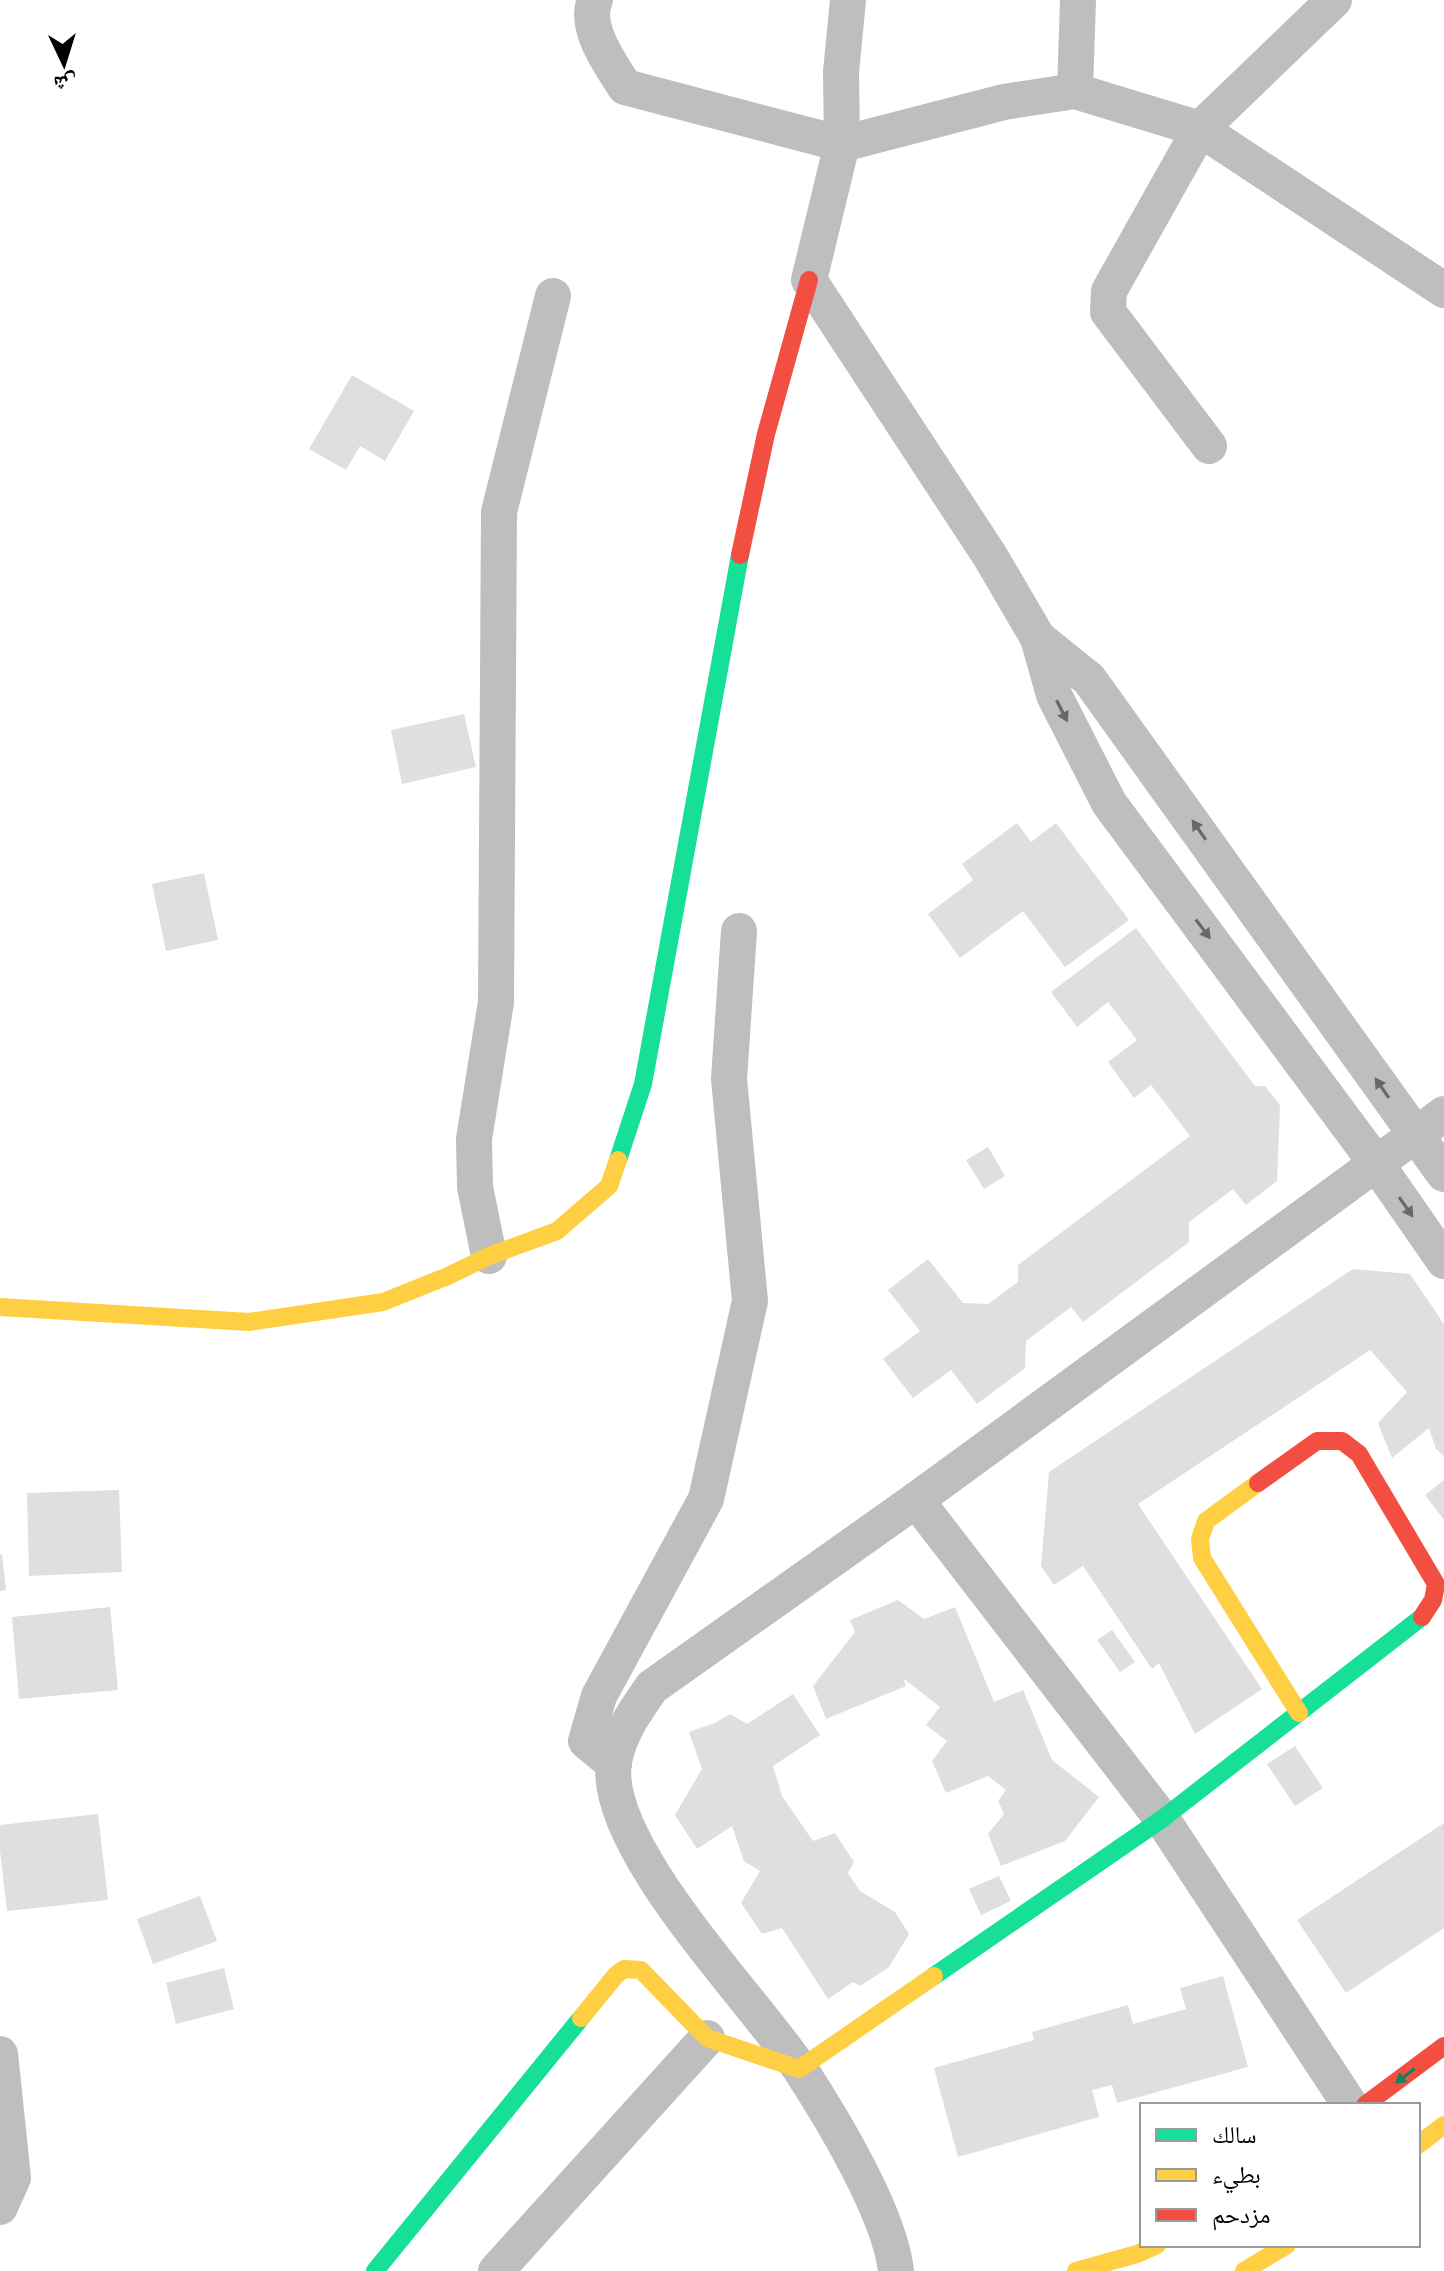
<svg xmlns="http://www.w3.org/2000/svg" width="1444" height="2271" viewBox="0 0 1444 2271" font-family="'Sofia Sans Condensed','Noto Naskh Arabic',sans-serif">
  <rect width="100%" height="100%" fill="#fff"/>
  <!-- building -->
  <g fill="#dfdfdf">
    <path d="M352 375 414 411 385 461 360 446 346 470 309 449Z"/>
    <path d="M464 714 476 767 402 784 391 730Z"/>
    <path d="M1017 823 1031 842 1056 823 1129 920 1065 967 1023 911 960 958 928 914 973 880 962 864Z"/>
    <path d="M204 873 218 940 166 951 152 884Z"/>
    <path d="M1136 928 1255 1086H1265L1280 1105 1277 1181 1246 1205 1233 1189 1189 1222V1242L1083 1322 1071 1307 1026 1341 1025 1368 977 1404 951 1370 913 1398 883 1359 920 1331 888 1290 928 1259 963 1303 988 1304 1018 1282V1265L1190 1136 1151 1085 1134 1098 1108 1062 1137 1040 1108 1002 1077 1027 1051 992Z"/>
    <path d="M988 1147 1005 1176 984 1189 966 1160Z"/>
    <path d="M1353 1269 1410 1274 1444 1324V1456L1436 1449 1429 1428 1392 1458 1378 1423 1407 1392 1370 1350 1138 1504 1262 1689 1195 1734 1159 1663 1152 1669 1083 1566 1054 1585 1041 1566 1049 1472Z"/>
    <path d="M1444 1480V1520L1425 1495Z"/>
    <path d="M119 1490 122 1572 29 1576 27 1493Z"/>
    <path d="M2 1554 6 1590 0 1591V1555Z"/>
    <path d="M898 1600 924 1619 955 1607 994 1702 1023 1690 1052 1760 1099 1797 1065 1841 1001 1866 988 1834 1004 1814 998 1801 1006 1790 988 1776 946 1793 932 1761 947 1741 926 1725 940 1707 903 1678 906 1686 826 1719 813 1686 855 1632 850 1620Z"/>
    <path d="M110 1607 118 1690 19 1699 12 1617Z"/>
    <path d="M1112 1630 1135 1662 1120 1672 1097 1640Z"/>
    <path d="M793 1694 820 1735 773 1766 782 1796 813 1841 835 1833 854 1862 848 1873 860 1891 895 1912 909 1934 889 1967 860 1986 853 1982 828 1999 782 1928 762 1934 741 1903 760 1871 744 1861 732 1826 697 1849 675 1815 702 1769 689 1732 715 1723 730 1714 747 1724Z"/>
    <path d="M1295 1746 1323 1788 1295 1806 1267 1764Z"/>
    <path d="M98 1814 108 1900 7 1911 0 1851V1825Z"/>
    <path d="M1444 1823V1928L1346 1993 1297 1920Z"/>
    <path d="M999 1876 1011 1901 981 1915 969 1889Z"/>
    <path d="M200 1896 217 1941 153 1964 137 1919Z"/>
    <path d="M224 1968 234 2009 176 2024 166 1983Z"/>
    <path d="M1223 1976 1248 2067 1117 2103 1112 2085 1092 2090 1099 2117 958 2157 934 2068 1034 2040 1032 2032 1128 2005 1133 2024 1186 2009 1180 1988Z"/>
  </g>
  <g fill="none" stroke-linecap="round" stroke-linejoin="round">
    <!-- street -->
    <g stroke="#bebebe" stroke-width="36">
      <path d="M595 0C583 27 611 65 625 87L842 144 1004 102 1075 91 1200 129 1444 290"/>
      <path d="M848 0 841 72 842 144 809 280 990 556 1038 638 1054 695 1109 803 1376 1163 1444 1261"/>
      <path d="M1075 91 1078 0"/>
      <path d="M1209 446 1108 312 1109 291 1200 129 1334 0"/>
      <path d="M1038 638 1089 679 1444 1174"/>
      <path d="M489 1256 475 1187 474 1139 496 1002 499 512 553 296"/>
      <path d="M916 1500 1162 1819 1350 2105"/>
      <path d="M614 1764 586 1741 599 1696 706 1499 750 1301 729 1079 739 931"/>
      <path d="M0 2054 13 2178 0 2207"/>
      <path d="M496 2271 707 2038"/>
      <path d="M896 2271C890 2214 832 2118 800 2069 753 1999 601 1845 614 1762 619 1733 636 1710 652 1687L916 1500 1444 1114"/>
    </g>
    <!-- fast -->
    <g stroke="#16e098" stroke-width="18">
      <path d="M618 1160 643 1084 740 555"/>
      <path d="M934 1976 1162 1819 1422 1617"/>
      <path d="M375 2271 581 2018"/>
    </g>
    <!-- slow -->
    <g stroke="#ffcf43" stroke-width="18">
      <path d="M0 1307 249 1322 383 1302 448 1276 489 1256 557 1231 609 1186 618 1160"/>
      <path d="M1258 1483 1206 1521 1200 1539 1202 1558 1299 1713"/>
      <path d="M581 2018 616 1975 624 1969 641 1970 707 2038 799 2069 934 1976"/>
      <path d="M1418 2145 1444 2125"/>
      <path d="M1076 2271 1137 2254 1157 2245"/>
      <path d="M1244 2271 1287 2245"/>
    </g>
    <!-- jam -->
    <g stroke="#f24e42" stroke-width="18">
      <path d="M740 555 766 434 809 280"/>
      <path d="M1258 1483 1317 1441H1342L1359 1454 1436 1584 1433 1600 1422 1617"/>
      <path d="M1365 2105 1444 2046"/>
    </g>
  </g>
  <!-- one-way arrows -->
  <defs><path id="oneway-solid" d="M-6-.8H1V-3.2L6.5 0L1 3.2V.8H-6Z" transform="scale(2)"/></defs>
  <g fill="#686868">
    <use href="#oneway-solid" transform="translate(1062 711) rotate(63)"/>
    <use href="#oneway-solid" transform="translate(1199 830) rotate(-125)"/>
    <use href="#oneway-solid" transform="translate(1203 929) rotate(53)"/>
    <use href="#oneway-solid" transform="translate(1382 1088) rotate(-125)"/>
    <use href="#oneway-solid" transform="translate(1406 1207) rotate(55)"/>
  </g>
  <use fill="#0d865b" href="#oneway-solid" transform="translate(1405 2076) rotate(143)"/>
  <!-- legend -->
  <rect x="1140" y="2103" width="280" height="144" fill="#ffffff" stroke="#999999" stroke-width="2"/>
  <rect x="1156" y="2129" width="40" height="12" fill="#16e098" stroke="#999999" stroke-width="2"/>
  <text x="1212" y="2143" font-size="24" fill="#000000">سالك</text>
  <rect x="1156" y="2169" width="40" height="12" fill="#ffcf43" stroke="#999999" stroke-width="2"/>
  <text x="1212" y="2183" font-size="24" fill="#000000">بطيء</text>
  <rect x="1156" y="2209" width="40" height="12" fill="#f24e42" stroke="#999999" stroke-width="2"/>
  <text x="1212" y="2223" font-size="24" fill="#000000">مزدحم</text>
  <!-- north arrow -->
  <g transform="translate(64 64) rotate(176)" stroke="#ffffff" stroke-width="6" paint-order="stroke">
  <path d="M0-6L14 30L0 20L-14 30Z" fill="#000000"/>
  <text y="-12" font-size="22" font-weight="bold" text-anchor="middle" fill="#000000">ش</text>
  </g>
</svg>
